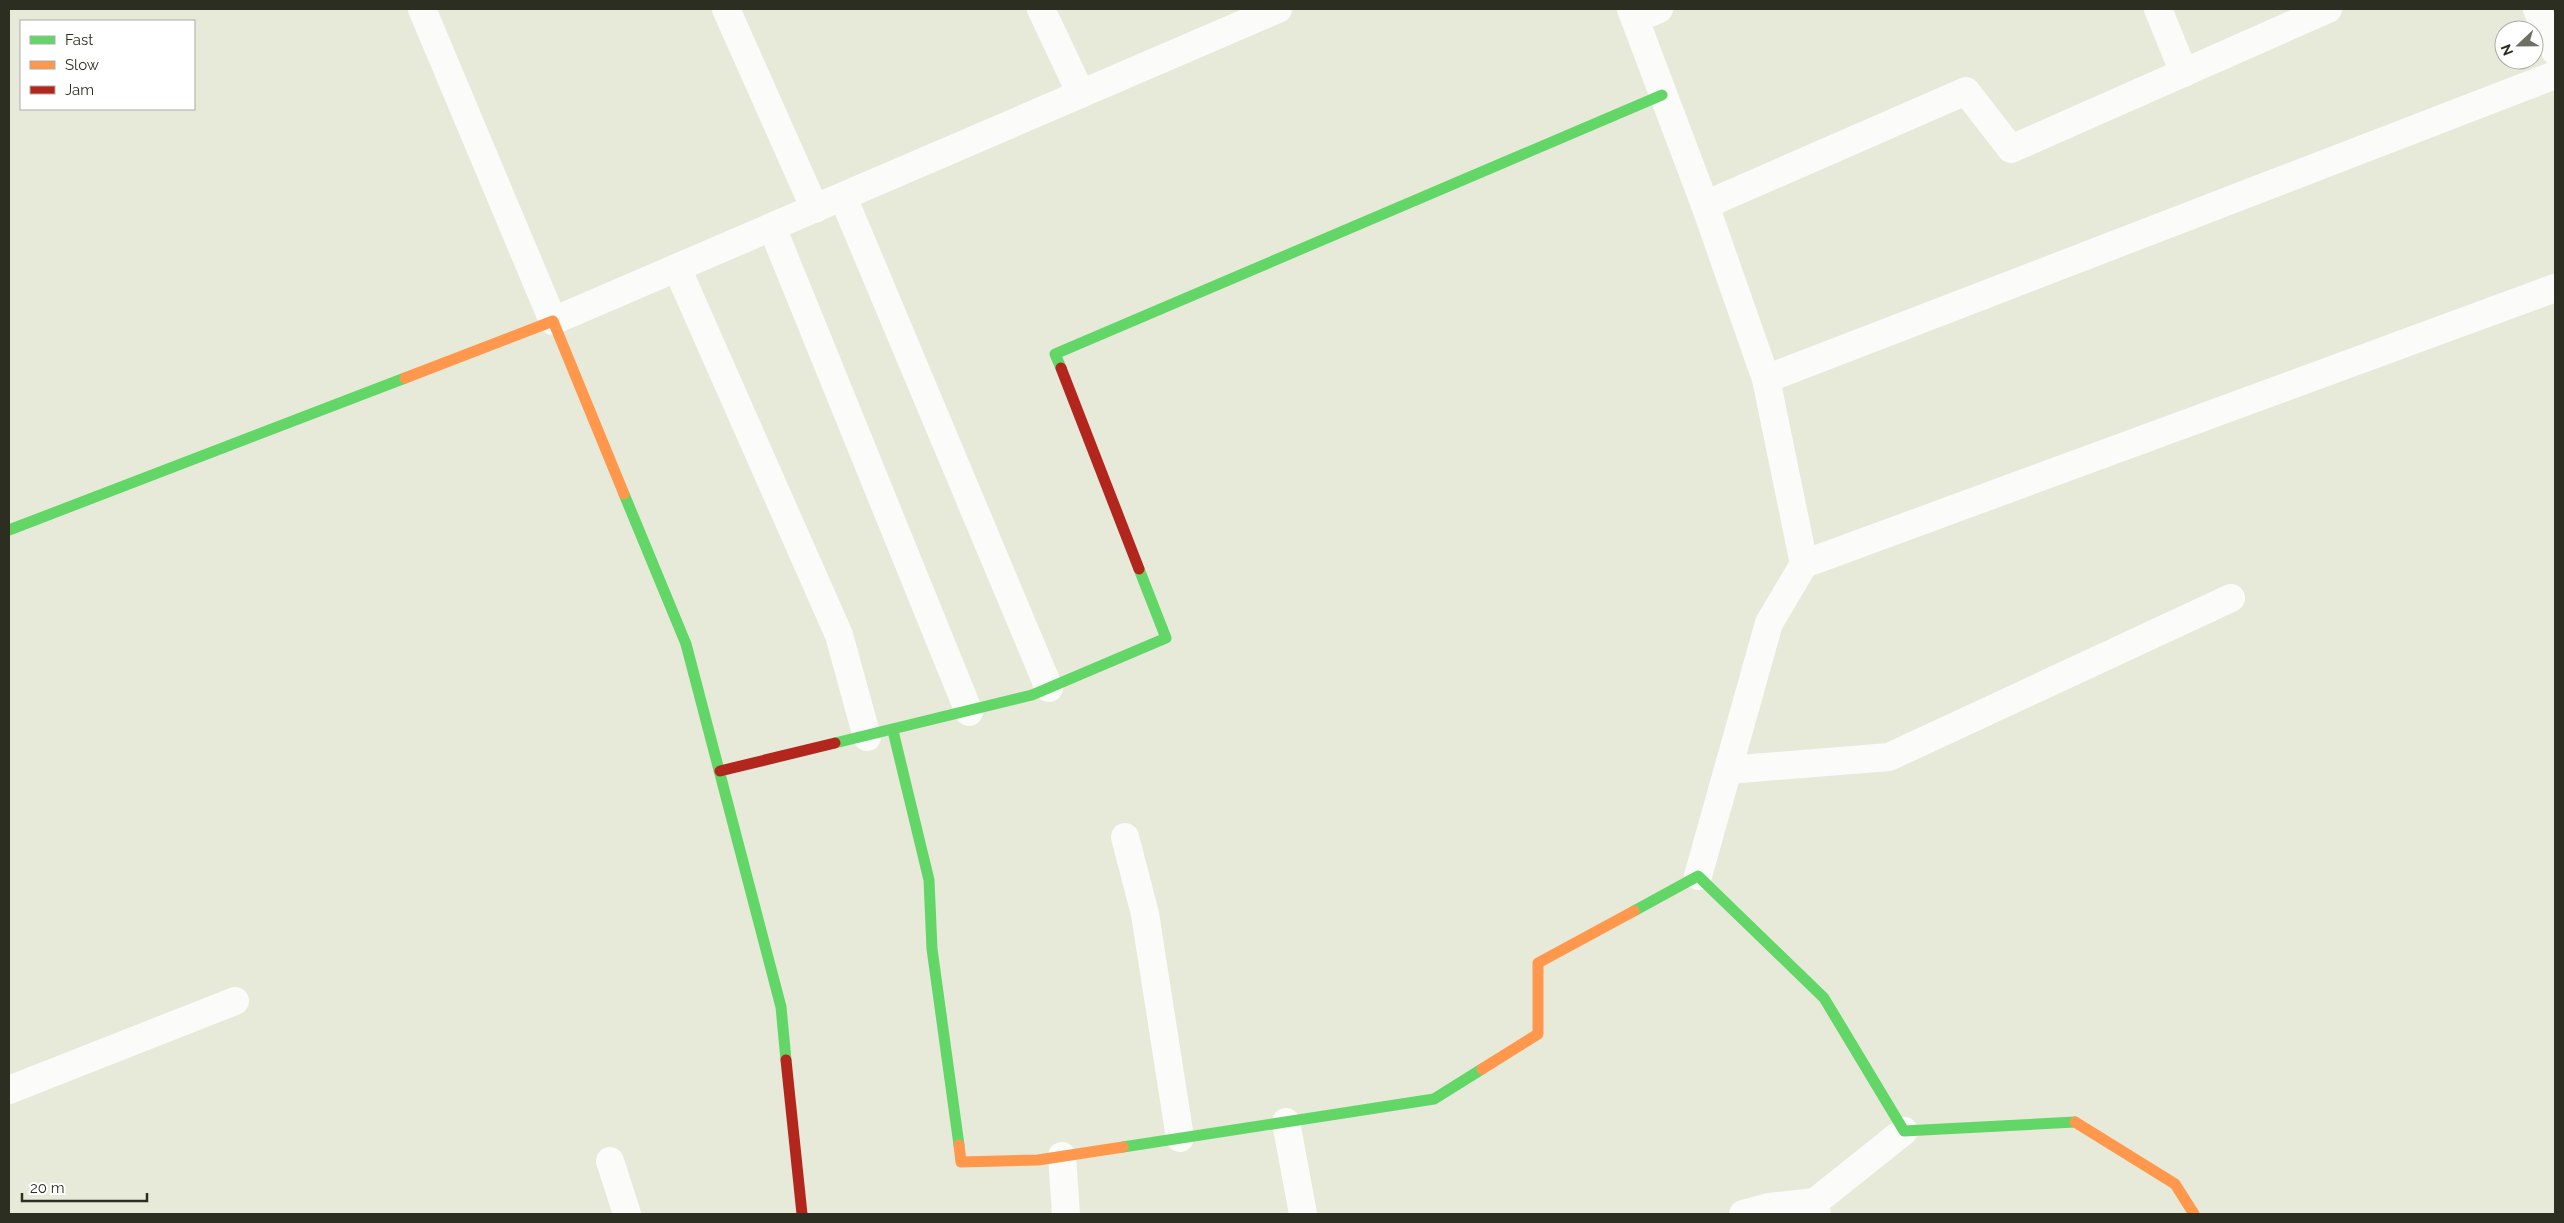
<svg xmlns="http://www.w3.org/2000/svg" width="2564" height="1223" viewBox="0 0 2564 1223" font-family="Raleway,sans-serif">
  <rect width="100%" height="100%" fill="#e7ead8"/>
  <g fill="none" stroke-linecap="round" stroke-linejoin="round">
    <!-- street -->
    <g stroke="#fbfcf9" stroke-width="28">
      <path d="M422 9 553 321 1278 9"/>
      <path d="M726 9 815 209"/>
      <path d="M1041 9 1081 94"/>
      <path d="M1631 9 1705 205 1766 379 1804 564 2555 288"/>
      <path d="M2158 9 2184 73"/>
      <path d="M2537 9 2555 51"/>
      <path d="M1635 19 1659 9"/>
      <path d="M843 197 1049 688"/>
      <path d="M1705 205 1966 91 2011 149 2328 9"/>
      <path d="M772 227 969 712"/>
      <path d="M677 268 839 635 867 737"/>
      <path d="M1766 379 2555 75"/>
      <path d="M1728 770 1889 757 2231 598"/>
      <path d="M1125 837 1145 914 1180 1138"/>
      <path d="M1698 876 1769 623 1804 564"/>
      <path d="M9 1090 235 1001"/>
      <path d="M1286 1122 1303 1214"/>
      <path d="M1062 1156 1066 1214"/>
      <path d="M610 1161 627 1214"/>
      <path d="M1743 1214 1769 1207 1815 1202"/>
      <path d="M1817 1214 1815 1202 1904 1131"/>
    </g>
    <!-- fast -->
    <g stroke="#63d668" stroke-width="11">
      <path d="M1061 368 1055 354 1662 95"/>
      <path d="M624 494 686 644 781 1007 786 1060"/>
      <path d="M9 530 405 378"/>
      <path d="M893 731 929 880 932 949 959 1145"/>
      <path d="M835 743 1032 695 1166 638 1139 569"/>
      <path d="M1634 911 1698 876 1824 998 1904 1131 2075 1122"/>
      <path d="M1123 1147 1434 1099 1482 1069"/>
    </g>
    <!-- slow -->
    <g stroke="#ff974d" stroke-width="11">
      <path d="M405 378 553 321 624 494"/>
      <path d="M1482 1069 1538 1034V963L1634 911"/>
      <path d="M2075 1122 2175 1184 2194 1214"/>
      <path d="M959 1145 961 1162 1038 1160 1123 1147"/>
    </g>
    <!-- jam -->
    <g stroke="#b3261e" stroke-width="11">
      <path d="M1061 368 1139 569"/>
      <path d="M720 771 835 743"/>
      <path d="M786 1060 802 1214"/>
    </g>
  </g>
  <!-- border -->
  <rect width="2564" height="1223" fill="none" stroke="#2c2e22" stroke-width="20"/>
  <!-- legend -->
  <rect x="20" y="20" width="175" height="90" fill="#ffffff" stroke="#ababa7"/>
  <rect x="30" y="36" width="25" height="8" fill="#63d668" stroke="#ababa7"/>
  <text x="65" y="45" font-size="15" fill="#2c2e22">Fast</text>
  <rect x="30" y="61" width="25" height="8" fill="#ff974d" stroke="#ababa7"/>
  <text x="65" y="70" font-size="15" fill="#2c2e22">Slow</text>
  <rect x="30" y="86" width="25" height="8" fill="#b3261e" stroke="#ababa7"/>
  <text x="65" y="95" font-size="15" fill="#2c2e22">Jam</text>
  <!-- north arrow -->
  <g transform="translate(2519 45) rotate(248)"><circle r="24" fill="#ffffff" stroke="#ababa7"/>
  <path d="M0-4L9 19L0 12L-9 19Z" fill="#6d7062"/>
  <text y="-8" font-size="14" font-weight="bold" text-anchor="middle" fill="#2c2e22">N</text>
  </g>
  <!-- scale -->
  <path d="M22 1193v8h125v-8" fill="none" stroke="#2c2e22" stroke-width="2.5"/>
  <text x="30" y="1193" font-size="15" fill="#2c2e22" stroke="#ffffff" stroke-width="4" paint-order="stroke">20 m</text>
</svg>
